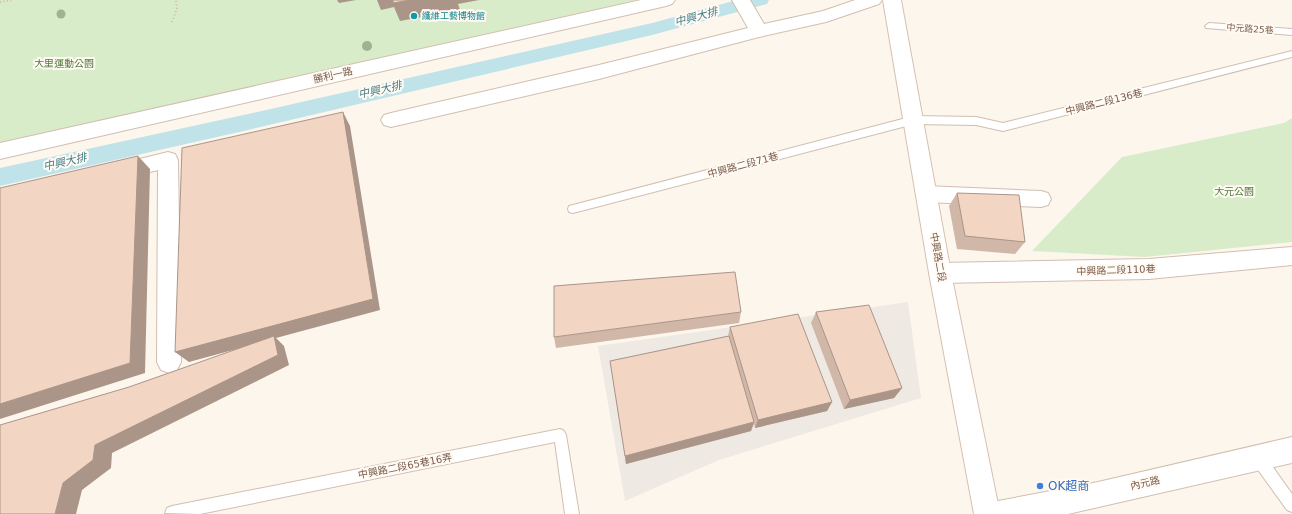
<svg xmlns="http://www.w3.org/2000/svg" width="1292" height="514" viewBox="0 0 1292 514" font-family="'DejaVu Sans','Noto Sans TC',sans-serif">
  <rect width="100%" height="100%" fill="#fdf6ec"/>
  <!-- industrial -->
  <path fill="#efe9e4" d="M908 302 921 398 719 460 625 501 598 346Z"/>
  <!-- green -->
  <g fill="#d8ecc9">
    <path d="M0 0H637L0 143Z"/>
    <path d="M1292 118V242L1145 257 1032 251 1122 157 1284 123Z"/>
  </g>
  <g fill="none" stroke-linecap="round" stroke-linejoin="round">
    <!-- canal -->
    <path fill="#bfe3e8" fill-rule="evenodd" d="M737 0H769L767 4 652 35 248 130 0 186V168L248 114 652 23Z"/>
    <defs>
      <g id="lane">
        <path d="M1209 23 1292 29V35L1206 28 1205 26Z"/>
        <path d="M1292 51V57L1003 131 976 125 914 124 573 213 569 212 568 209 569 206 573 205 914 116 976 117 1003 123Z"/>
        <path d="M560 429 564 431 566 435 579 514H565L555 442 200 514 165 513 167 508 172 506Z"/>
        <path d="M1258 452 1263 453 1292 494V512L1287 510 1253 463 1252 458 1253 453Z"/>
      </g>
      <g id="street">
        <path d="M641 0H675L672 4 666 6 0 159V143Z"/>
        <path d="M732 0H750L764 24 823 11 855 0H882L879 4 826 22 759 37 599 79 391 127 384 125 381 120 384 115 391 113 599 65 748 28Z"/>
        <path d="M168 152 175 154 178 160 181 362 177 370 169 373 161 370 157 362 158 170 118 180 111 178 108 172 111 166Z"/>
        <path d="M926 186 1041 191 1048 193 1051 199 1048 205 1041 207 926 202 919 200 916 194 919 188Z"/>
        <path d="M1292 247V265L1149 279 940 283 932 280 929 273 932 266 940 263 1149 259Z"/>
        <path d="M1292 437V463L1068 514H985L988 504 998 501 1098 482Z"/>
      </g>
      <path id="secondary" d="M883 0H901L951 273 1000 514H974L929 273Z"/>
    </defs>
    <!-- lane casing -->
    <use href="#lane" stroke="#d1beb0" stroke-width="2"/>
    <!-- street casing -->
    <use href="#street" stroke="#d1beb0" stroke-width="2"/>
    <!-- secondary casing -->
    <use href="#secondary" stroke="#d6c0b0" stroke-width="2"/>
    <!-- path -->
    <g stroke="#d9b8a5" stroke-width="2" stroke-dasharray="1 2.5" stroke-linecap="butt">
      <path d="M0 2 12 0"/>
      <path d="M172 22 177 8 176 0"/>
    </g>
    <!-- lane -->
    <use href="#lane" fill="#fff" fill-rule="evenodd"/>
    <!-- street -->
    <use href="#street" fill="#fff" fill-rule="evenodd"/>
    <!-- secondary -->
    <use href="#secondary" fill="#fff" fill-rule="evenodd"/>
  </g>
  <!-- trees -->
  <g fill="#a0b28e">
    <circle cx="61" cy="14" r="4.5"/>
    <circle cx="367" cy="46" r="5"/>
  </g>
  <!-- wall -->
  <g fill="#d1b7a8">
    <path d="M957 193 1025 242 1015 254 957 249 949 206Z"/>
    <path d="M741 312 739 323 556 348 554 337Z"/>
    <path d="M816 312 902 388 894 398 844 409 811 323Z"/>
    <path d="M730 327 832 402 827 411 755 428 754 424 751 431 626 464 610 361 728 336Z"/>
  </g>
  <!-- shaded-wall -->
  <g fill="#aa9588">
    <path d="M337 0H356L339 3Z"/>
    <path d="M377 0H479L458 4 460 10 400 21 394 7 381 10Z"/>
    <path d="M343 112 350 126 380 310 276 338 284 346 289 365 112 453 111 468 82 490 76 514H55L63 483 95 445 274 339 189 362 175 352Z"/>
    <path d="M138 156 150 169 145 373 0 419V404Z"/>
    <path d="M902 388 894 398 844 409 850 400Z"/>
    <path d="M832 402 827 411 755 428 758 420Z"/>
    <path d="M754 422 751 431 626 464 625 456Z"/>
  </g>
  <!-- building -->
  <g fill="#f3d5c3" stroke="#aa9588">
    <path d="M393 0H411L393 3Z"/>
    <path d="M343 112 373 299 175 352 182 148Z"/>
    <path d="M138 156 130 363 0 404V188Z"/>
    <path d="M957 193 1019 195 1025 242 965 236Z"/>
    <path d="M735 272 741 312 554 337V286Z"/>
    <path d="M869 305 902 388 850 400 816 312Z"/>
    <path d="M798 314 832 402 758 420 730 327Z"/>
    <path d="M274 336 278 355 95 445 93 460 63 483 55 514H0V425L129 387Z"/>
    <path d="M729 336 754 422 625 456 610 361Z"/>
  </g>
  <!-- markers -->
  <circle fill="#0f9aa8" stroke="#fffaf3" stroke-width="1.5" cx="414" cy="16" r="4"/>
  <circle fill="#3f7fe0" stroke="#fffaf3" stroke-width="1.5" cx="1040" cy="486" r="4"/>
  <g text-anchor="middle" dominant-baseline="central" stroke-width="4" stroke-linejoin="round" paint-order="stroke">
    <!-- far-culture labels -->
    <g font-size="9" fill="#0d838f" stroke="#fffaf3" text-anchor="start">
      <text x="422" y="16">纖維工藝博物館</text>
    </g>
    <!-- far-street labels -->
    <g font-size="9" fill="#7a5c4d" stroke="#fffaf3">
      <text transform="translate(1250 29) rotate(4)">中元路25巷</text>
    </g>
    <!-- park labels -->
    <g font-size="10" fill="#537a41" stroke="#fffaf3">
      <text x="64" y="63">大里運動公園</text>
      <text x="1234" y="191">大元公園</text>
    </g>
    <!-- street labels -->
    <g font-size="10" fill="#7a5c4d" stroke="#fffaf3">
      <text transform="translate(333 75) rotate(-13)">勝利一路</text>
      <text transform="translate(1104 102) rotate(-14)">中興路二段136巷</text>
      <text transform="translate(743 165) rotate(-15)">中興路二段71巷</text>
      <text transform="translate(938 257) rotate(80)">中興路二段</text>
      <text transform="translate(1116 270) rotate(-2)">中興路二段110巷</text>
      <text transform="translate(405 466) rotate(-11)">中興路二段65巷16弄</text>
      <text transform="translate(1145 483) rotate(-13)">內元路</text>
    </g>
    <!-- water labels -->
    <g font-size="11" font-style="italic" fill="#437c86" stroke="#fffaf3">
      <text transform="translate(696 17) rotate(-15)">中興大排</text>
      <text transform="translate(380 90) rotate(-13)">中興大排</text>
      <text transform="translate(65 162) rotate(-13)">中興大排</text>
    </g>
    <!-- near-shop labels -->
    <g font-size="12" fill="#366cbe" stroke="#fffaf3" text-anchor="start">
      <text x="1048" y="486">OK超商</text>
    </g>
  </g>
</svg>
